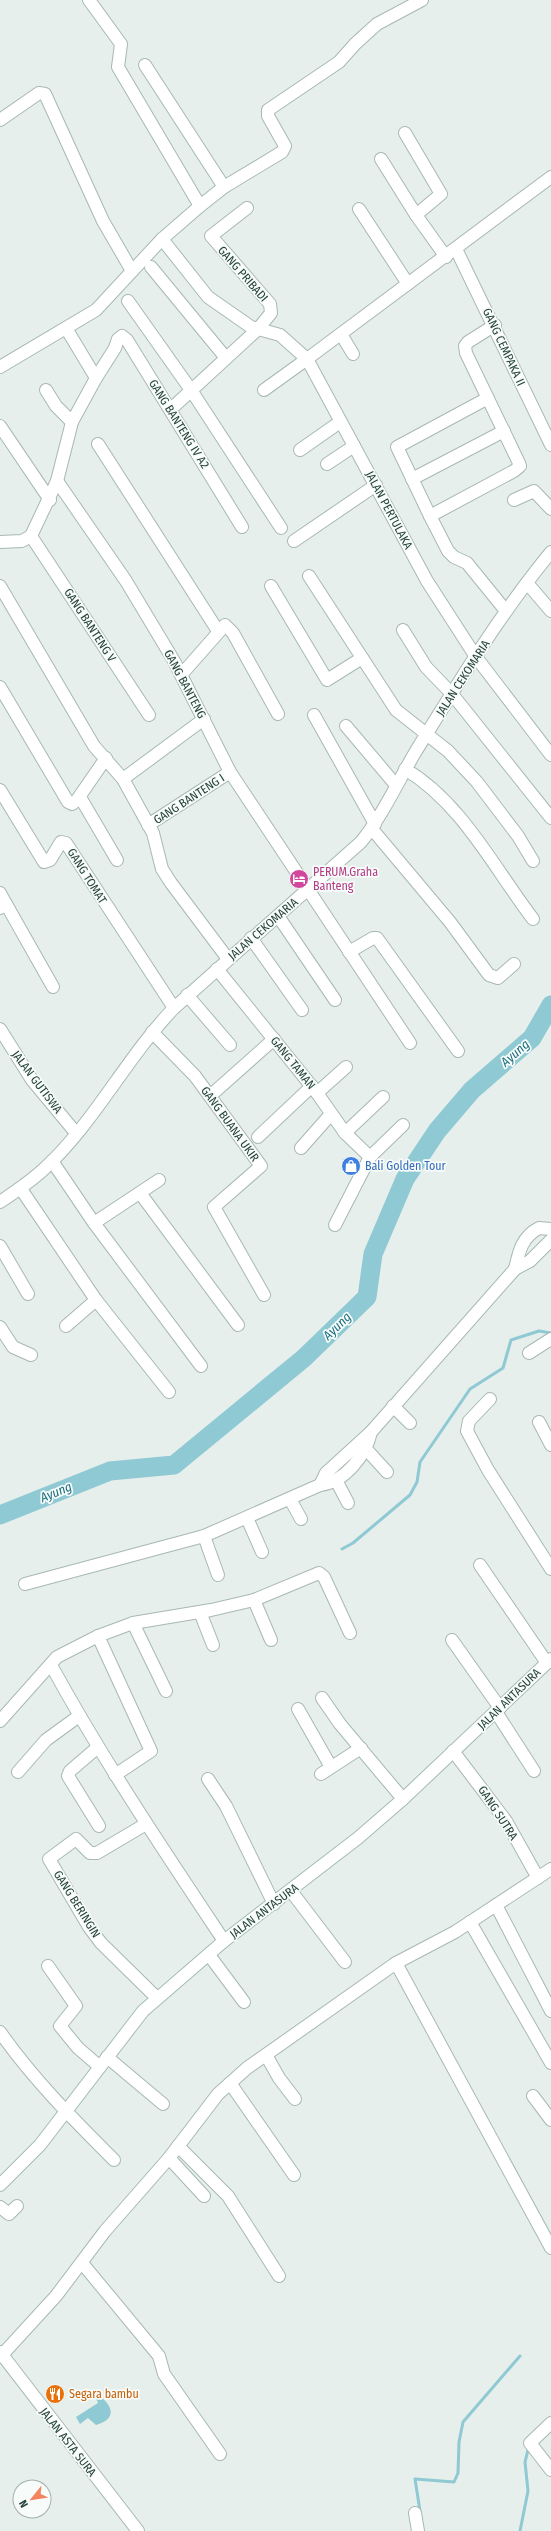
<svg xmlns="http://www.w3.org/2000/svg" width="551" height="2531" viewBox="0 0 551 2531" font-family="'Fira Sans Condensed',sans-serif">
  <rect width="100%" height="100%" fill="#e6efeb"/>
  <!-- water -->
  <path fill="#8ec9d4" d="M96 2398H102C115 2409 114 2420 96 2425L88 2418 80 2424 76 2417 98 2403Z"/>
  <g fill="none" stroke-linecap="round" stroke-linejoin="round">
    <!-- stream -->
    <g stroke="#8ec9d4" stroke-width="3">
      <path d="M342 1549 353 1543 410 1495 417 1482 420 1462 470 1389 503 1368 511 1340 539 1331 551 1333"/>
      <path d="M420 2511 415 2479 454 2482 458 2473 459 2442 463 2422 520 2356"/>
      <path d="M520 2531 528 2491 525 2462 529 2446"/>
    </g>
    <!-- river -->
    <path stroke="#8ec9d4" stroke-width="19" d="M0 1515 110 1471 174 1465 304 1358 367 1297 373 1254 405 1179 437 1131 472 1090 532 1038 551 1005"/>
    <defs>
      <g id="minor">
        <path d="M89 0 121 44 118 67 200 206"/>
        <path d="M145 65 224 187"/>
        <path d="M0 120 39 93 45 94 103 221 132 271"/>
        <path d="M405 133 441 194 416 215"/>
        <path d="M381 159 416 215 446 257"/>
        <path d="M359 209 408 284"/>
        <path d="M162 239 208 297 251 327 280 335 307 359 264 390"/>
        <path d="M456 249 551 445"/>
        <path d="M151 267 226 358"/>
        <path d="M128 301 191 390 281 528"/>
        <path d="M66 328 96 378"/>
        <path d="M341 334 353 354"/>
        <path d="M0 367 96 310 162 239 200 206 224 187 282 152 285 146 268 116V110L339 62 355 44 377 24 422 0"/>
        <path d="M46 390 56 406 72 422"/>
        <path d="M488 398 397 447 430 516 514 471 520 466 519 463 466 353 465 346 468 342 495 325"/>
        <path d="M171 409 258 329 271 313 270 304 211 236 247 208"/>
        <path d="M0 426 50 500"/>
        <path d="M98 444 218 631"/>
        <path d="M300 450 340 422"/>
        <path d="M327 464 354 446"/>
        <path d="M412 479 504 431"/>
        <path d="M57 481 126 581 174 661 230 772 410 1043"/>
        <path d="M514 500 534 491 551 509"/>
        <path d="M430 516 448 551 454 557 467 563 506 611"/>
        <path d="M31 536 149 715"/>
        <path d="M294 541 376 485"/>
        <path d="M0 542 22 541 31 536 57 481 72 422 96 378 115 348 118 339 122 336 127 340 242 527"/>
        <path d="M309 576 396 710 448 751 477 782 518 836 533 861"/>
        <path d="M527 583 551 611"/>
        <path d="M0 586 94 746 123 779 153 833 162 869 171 883 228 959"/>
        <path d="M271 586 327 680 362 658"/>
        <path d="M403 630 426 667 452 694 551 818"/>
        <path d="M476 657 551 755"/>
        <path d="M181 675 225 625 233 633 278 714"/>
        <path d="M0 687 68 802 72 804 77 800 106 758"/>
        <path d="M314 715 375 824"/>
        <path d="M346 726 395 784"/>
        <path d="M405 769C462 803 494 868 533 919"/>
        <path d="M123 779 204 719"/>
        <path d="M0 790 44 862 50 860 61 842 66 843 174 1008"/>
        <path d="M80 797 117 860"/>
        <path d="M148 825 230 772"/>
        <path d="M372 829 450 922 489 975 498 978 514 964"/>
        <path d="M0 893 6 904"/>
        <path d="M0 908 6 904 53 987"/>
        <path d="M278 916 335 1000"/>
        <path d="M251 938 302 1010"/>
        <path d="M349 952 373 938H377L458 1051"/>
        <path d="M217 969 317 1093 345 1133 370 1157"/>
        <path d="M187 995 230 1045"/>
        <path d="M0 1029 32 1080 76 1133"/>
        <path d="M152 1032 195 1076 261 1166 214 1207 264 1295"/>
        <path d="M317 1093 346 1067"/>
        <path d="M210 1096 274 1039"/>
        <path d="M345 1133 383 1097"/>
        <path d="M258 1137 312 1086"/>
        <path d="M301 1148 331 1114"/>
        <path d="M52 1161 94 1223 201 1366"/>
        <path d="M21 1189 96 1300 169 1392"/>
        <path d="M140 1193 238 1325"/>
        <path d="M94 1223 159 1180"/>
        <path d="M335 1225 370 1157 403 1125"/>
        <path d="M0 1246 28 1294"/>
        <path d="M515 1269C519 1251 522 1237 539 1228L551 1229"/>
        <path d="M66 1326 96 1300"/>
        <path d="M0 1327 13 1347 31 1355"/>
        <path d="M529 1353 551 1339"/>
        <path d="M490 1399 469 1421 467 1431 488 1470 551 1569"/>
        <path d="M393 1406 410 1423"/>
        <path d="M539 1422 551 1445"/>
        <path d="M366 1449 387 1472"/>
        <path d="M336 1480 348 1503"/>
        <path d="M320 1485C345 1482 366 1455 371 1432"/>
        <path d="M290 1499 301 1519"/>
        <path d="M247 1518 262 1552"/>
        <path d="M204 1536 218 1575"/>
        <path d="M480 1565 547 1663"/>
        <path d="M25 1584 204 1536 320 1485 326 1473 371 1432 515 1269 530 1261 551 1240"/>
        <path d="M254 1600 271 1640"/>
        <path d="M200 1612 213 1645"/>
        <path d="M133 1623 166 1691"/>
        <path d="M98 1636 151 1751 115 1775"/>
        <path d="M452 1640 500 1708"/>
        <path d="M51 1665C103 1760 164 1851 224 1941"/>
        <path d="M322 1698 340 1724 403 1799"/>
        <path d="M298 1709 331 1767"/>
        <path d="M496 1712 534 1771"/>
        <path d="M0 1721 57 1657 98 1636 133 1623 211 1610 254 1600 319 1573 324 1577 350 1633"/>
        <path d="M98 1747 70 1771 68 1776 99 1826"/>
        <path d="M453 1751 506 1821 538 1878"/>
        <path d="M18 1772 46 1740 79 1716"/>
        <path d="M321 1774 361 1748"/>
        <path d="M208 1779 226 1806 274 1904"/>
        <path d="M146 1824 97 1853H90L76 1839 49 1859 89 1927 101 1943 157 1998"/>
        <path d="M551 1869 455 1932 396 1963 551 2248"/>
        <path d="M291 1891 345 1962"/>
        <path d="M496 1905 551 2011"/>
        <path d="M470 1922 551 2063"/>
        <path d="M209 1955 244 2002"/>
        <path d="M48 1966 76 2006 60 2026 78 2048 100 2067"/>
        <path d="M0 2032C33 2079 73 2119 114 2160"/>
        <path d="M266 2055 279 2078 295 2099"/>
        <path d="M107 2057 163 2104"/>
        <path d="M230 2083 294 2175"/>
        <path d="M533 2096 551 2120"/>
        <path d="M178 2146 228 2196 279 2276"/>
        <path d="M169 2158 204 2196"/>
        <path d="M0 2207 9 2214 17 2206"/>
        <path d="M82 2263 159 2356 164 2374 220 2454"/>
        <path d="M2 2355 56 2296 105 2231 169 2158 218 2094 247 2068 396 1963"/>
        <path d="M551 2423 530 2443 551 2470"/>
        <path d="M415 2513 418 2531"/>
      </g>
      <g id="tertiary">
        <path d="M476 657 427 581 307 359 551 177"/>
        <path d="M0 1202C15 1192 30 1182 44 1169 95 1122 126 1058 174 1008L361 842C383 815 398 781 416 751 458 683 500 614 551 552"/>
        <path d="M0 2352 138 2531"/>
      </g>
      <path id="secondary" d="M0 2185 40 2145 143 2011 224 1941 358 1838 403 1799 551 1659"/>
    </defs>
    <!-- minor casing -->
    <use href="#minor" stroke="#a8b8b2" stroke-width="14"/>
    <!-- tertiary casing -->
    <use href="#tertiary" stroke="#a8b8b2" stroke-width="14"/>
    <!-- secondary casing -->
    <use href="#secondary" stroke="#a4bbb3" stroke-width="14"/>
    <!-- minor -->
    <use href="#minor" stroke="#fff" stroke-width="12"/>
    <!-- tertiary -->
    <use href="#tertiary" stroke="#fff" stroke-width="12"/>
    <!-- secondary -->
    <use href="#secondary" stroke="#fff" stroke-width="12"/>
  </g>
  <!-- icons -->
  <defs>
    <symbol id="hotel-disc" viewBox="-11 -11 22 22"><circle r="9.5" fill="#d1479c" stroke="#f7fbf9"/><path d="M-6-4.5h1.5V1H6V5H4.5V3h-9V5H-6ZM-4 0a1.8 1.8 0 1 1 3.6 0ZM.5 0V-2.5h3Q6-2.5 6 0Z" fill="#fff"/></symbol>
    <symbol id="shop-disc" viewBox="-11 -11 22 22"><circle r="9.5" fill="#3f7fe0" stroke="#f7fbf9"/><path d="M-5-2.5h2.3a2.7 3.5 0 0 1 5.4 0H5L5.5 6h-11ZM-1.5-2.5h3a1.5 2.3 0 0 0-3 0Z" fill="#fff"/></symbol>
    <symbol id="restaurant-disc" viewBox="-11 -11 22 22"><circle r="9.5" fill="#e8710a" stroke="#f7fbf9"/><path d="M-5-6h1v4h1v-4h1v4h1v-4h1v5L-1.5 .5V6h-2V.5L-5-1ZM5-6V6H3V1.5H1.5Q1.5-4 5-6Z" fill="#fff"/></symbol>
  </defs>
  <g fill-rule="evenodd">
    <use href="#hotel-disc" x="288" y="868" width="22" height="22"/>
    <use href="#shop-disc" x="340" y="1155" width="22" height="22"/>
    <use href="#restaurant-disc" x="44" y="2383" width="22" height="22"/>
  </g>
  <g text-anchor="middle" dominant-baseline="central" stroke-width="3.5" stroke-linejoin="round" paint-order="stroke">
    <!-- street labels -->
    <g font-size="12" fill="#24423a" stroke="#f7fbf9">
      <text transform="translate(243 274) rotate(49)">GANG PRIBADI</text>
      <text transform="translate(504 347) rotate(65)">GANG CEMPAKA II</text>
      <text transform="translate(179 424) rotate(58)">GANG BANTENG IV A2</text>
      <text transform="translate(389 510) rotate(62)">JALAN PERTULAKA</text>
      <text transform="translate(90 625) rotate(57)">GANG BANTENG V</text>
      <text transform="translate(463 678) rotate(-57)">JALAN CEKOMARIA</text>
      <text transform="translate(185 684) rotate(62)">GANG BANTENG</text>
      <text transform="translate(189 799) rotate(-33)">GANG BANTENG I</text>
      <text transform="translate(87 876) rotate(58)">GANG TOMAT</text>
      <text transform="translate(263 929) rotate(-41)">JALAN CEKOMARIA</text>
      <text transform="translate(293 1063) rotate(51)">GANG TAMAN</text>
      <text transform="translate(37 1082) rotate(53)">JALAN GUTISWA</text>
      <text transform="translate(230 1124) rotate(54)">GANG BUANA UKIR</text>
      <text transform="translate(509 1699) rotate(-44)">JALAN ANTASURA</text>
      <text transform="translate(498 1813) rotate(57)">GANG SUTRA</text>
      <text transform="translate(77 1904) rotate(58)">GANG BERINGIN</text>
      <text transform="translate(264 1911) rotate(-37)">JALAN ANTASURA</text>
      <text transform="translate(68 2442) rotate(52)">JALAN ASTA SURA</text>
    </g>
    <!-- hotel labels -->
    <g font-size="12" fill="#b23c85" stroke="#f7fbf9" text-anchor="start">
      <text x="313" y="872">PERUM.Graha<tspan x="313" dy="14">Banteng</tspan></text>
    </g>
    <!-- shop labels -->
    <g font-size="12" fill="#366cbe" stroke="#f7fbf9" text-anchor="start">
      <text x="365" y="1166">Bali Golden Tour</text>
    </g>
    <!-- food labels -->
    <g font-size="12" fill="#c56008" stroke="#f7fbf9" text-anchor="start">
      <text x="69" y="2394">Segara bambu</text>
    </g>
    <!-- water labels -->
    <g font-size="13" font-style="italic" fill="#1c6f80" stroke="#f7fbf9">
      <text transform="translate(515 1053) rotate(-41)">Ayung</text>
      <text transform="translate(337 1326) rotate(-44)">Ayung</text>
      <text transform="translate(56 1492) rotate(-22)">Ayung</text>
    </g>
  </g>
  <!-- north arrow -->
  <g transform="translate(32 2499) rotate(240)"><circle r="19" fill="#f7fbf9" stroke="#a3b1ad"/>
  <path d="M0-3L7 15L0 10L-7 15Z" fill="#f4845f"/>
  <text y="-6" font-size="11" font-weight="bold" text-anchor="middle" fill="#24423a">N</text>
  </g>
</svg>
